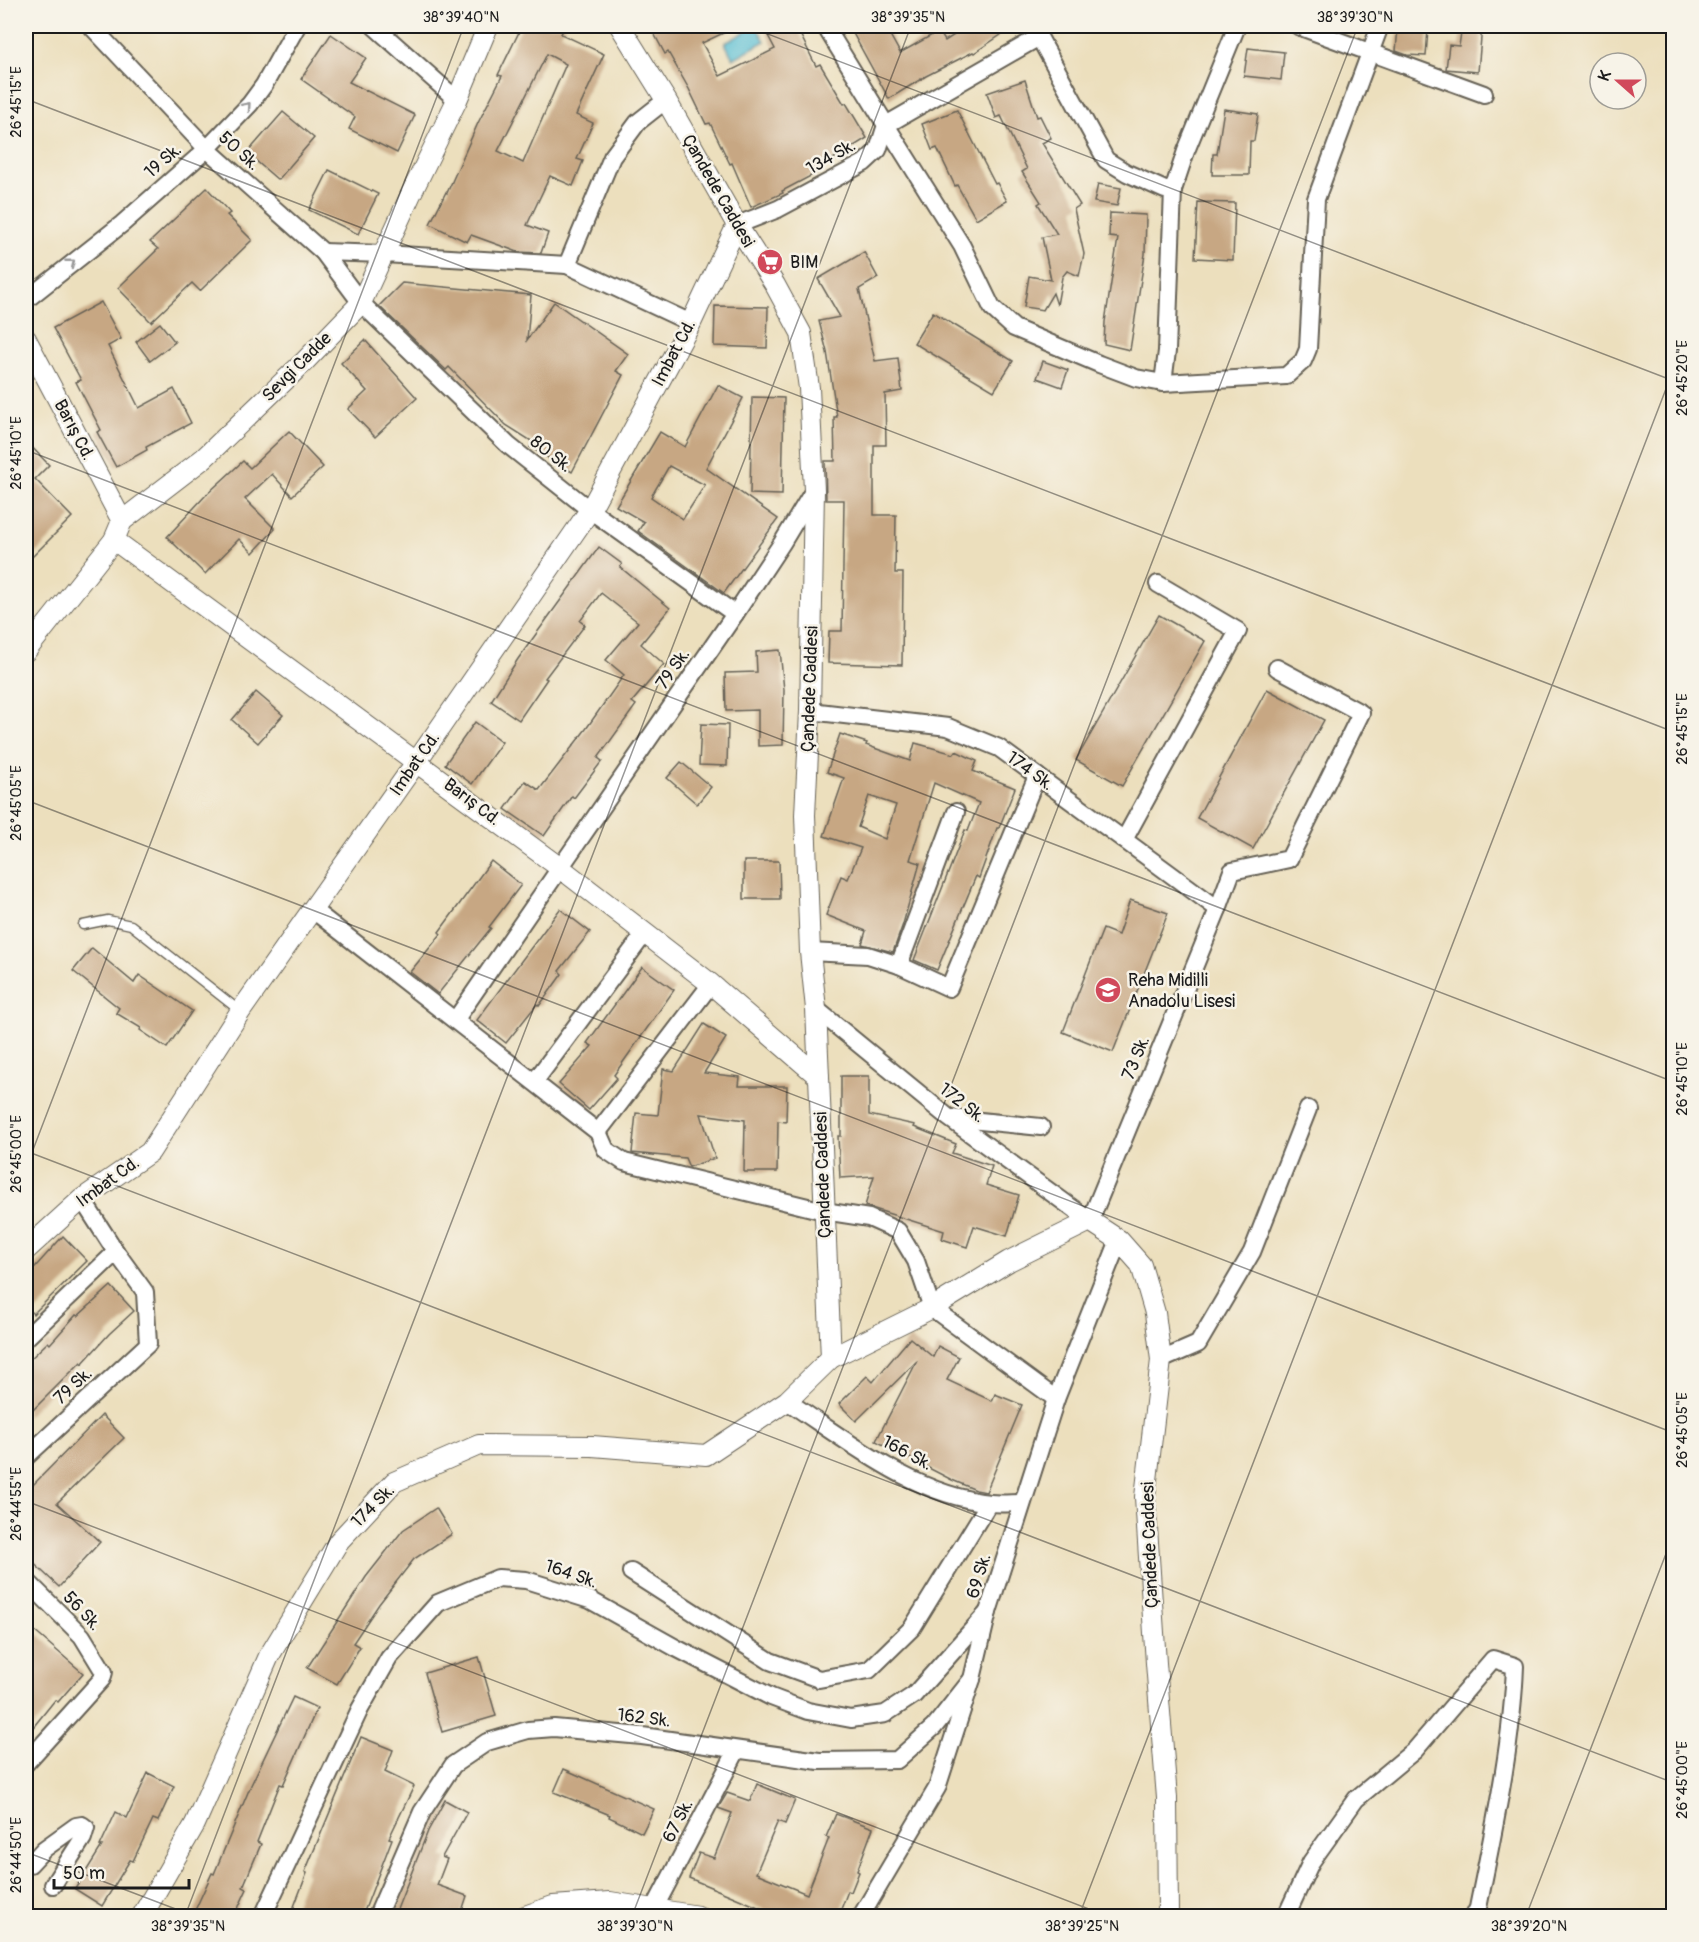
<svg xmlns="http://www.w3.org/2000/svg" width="1699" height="1942" viewBox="0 0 1699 1942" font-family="Pangolin,sans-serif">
  <rect width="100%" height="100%" fill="#f7f3e8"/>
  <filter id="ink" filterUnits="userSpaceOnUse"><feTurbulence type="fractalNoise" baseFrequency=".0167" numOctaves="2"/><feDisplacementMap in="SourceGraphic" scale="12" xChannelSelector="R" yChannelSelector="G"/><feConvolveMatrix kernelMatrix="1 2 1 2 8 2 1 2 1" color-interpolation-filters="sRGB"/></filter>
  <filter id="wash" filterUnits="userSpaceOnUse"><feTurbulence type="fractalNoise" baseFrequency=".008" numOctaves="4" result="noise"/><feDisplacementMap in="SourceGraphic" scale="24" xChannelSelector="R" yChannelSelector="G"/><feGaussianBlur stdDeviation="1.35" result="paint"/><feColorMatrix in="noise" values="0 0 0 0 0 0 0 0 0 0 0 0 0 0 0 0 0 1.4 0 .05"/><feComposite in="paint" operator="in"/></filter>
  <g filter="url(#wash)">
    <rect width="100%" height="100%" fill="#ecdfbd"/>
    <!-- water -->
    <path fill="#55bdd3" stroke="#386c78" stroke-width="1.5" d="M756 26 765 41 733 59 725 43Z"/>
    <g id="blocks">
      <!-- building -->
      <g fill="#c7a783" fill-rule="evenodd">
        <path d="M522 26H565L561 34 604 54 576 115 593 123 577 159 583 161 573 186 550 176 527 225 548 233 541 253 518 252 471 235 467 242 430 224 446 192 447 193 478 123 502 76 498 75ZM547 54 566 64 523 163 498 151Z"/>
        <path d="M650 26H738L702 43 720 76 775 49 763 26H796L816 66 820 64 844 104 846 103 867 138 820 167 822 170 782 191 783 193 751 207 732 163 730 164 710 123 706 124 689 89 668 52 665 54Z"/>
        <path d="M849 26H885L900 53 939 31 945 41 968 26H1014L974 53 973 52 926 76 889 99Z"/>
        <path d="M1462 26H1482L1478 72 1446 69 1449 45 1459 46Z"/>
        <path d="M1398 27 1428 29 1426 56 1407 55 1396 51Z"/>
        <path d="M331 34 366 58 349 82 415 115 397 153 349 129 355 117 301 79Z"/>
        <path d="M1248 48 1284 52 1281 80 1244 76Z"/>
        <path d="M1025 80 1037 117 1040 116 1051 138 1042 143 1080 205 1074 209 1084 254 1079 276 1067 271 1062 277 1057 305 1053 293 1043 310 1024 307 1029 276 1051 280 1042 237 1057 234 1038 204 1041 202 1022 172 1027 169 1001 116 996 118 987 93Z"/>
        <path d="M1224 109 1258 114 1254 141H1250L1249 175H1212L1213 154H1217Z"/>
        <path d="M957 110 995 184 997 183 1007 201 976 219 957 185 955 186 937 148 932 150 922 124Z"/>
        <path d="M283 112 314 138 278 180 247 153Z"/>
        <path d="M329 170 378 194 358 234 309 210Z"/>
        <path d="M1098 184 1121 188 1117 206 1094 202Z"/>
        <path d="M207 188 230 213 227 215 252 240 200 291 192 283 151 322 118 288 158 249 150 242Z"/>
        <path d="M1198 202 1235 203 1233 260 1195 258Z"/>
        <path d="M1110 213 1146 215 1145 254 1130 350 1104 344 1105 322 1118 238 1109 237Z"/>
        <path d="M864 252 878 278 859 289 875 361 898 358 902 391 885 394 886 445H874V515H896L895 573H903L902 665 828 663 829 631H842L844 500H826L825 461H835L834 417H837L827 352 819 321 840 317 818 279Z"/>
        <path d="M402 283 531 295 527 340 554 302 628 354 616 371 623 375 572 472 530 447 533 442 506 425 449 367 446 370 379 306Z"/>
        <path d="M101 302 121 339 108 346 139 408 174 389 191 423 146 447 147 450 116 467 97 432 101 430 76 382 81 380 53 328Z"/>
        <path d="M715 306 768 307 767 348 714 346Z"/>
        <path d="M933 312 1013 361 994 391 914 343Z"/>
        <path d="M160 323 175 342 150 361 136 342Z"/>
        <path d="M365 340 417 398 375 437 348 409 367 391 341 363Z"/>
        <path d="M1043 361 1068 370 1062 387 1037 378Z"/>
        <path d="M718 385 743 398 706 468 778 519 724 593 638 531 644 522 616 506 660 432 685 447ZM669 466 705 485 683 519 651 497Z"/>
        <path d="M752 397 784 398 782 495 750 494Z"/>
        <path d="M289 431 323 467 292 496 272 474 245 499 275 529 253 553 239 539 205 574 167 537 206 495 243 461 250 468Z"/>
        <path d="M26 441 49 465 35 479 72 517 26 563Z"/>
        <path d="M599 547 622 564 620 567 670 608 641 644 664 664 632 702 636 705 598 758 602 761 574 798 572 796 544 836 505 809 525 781 539 790 586 729 624 675 606 660 638 622 601 593 580 621 585 625 545 678 547 679 519 720 491 701 518 659Z"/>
        <path d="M1159 615 1205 641 1122 786 1076 760Z"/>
        <path d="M780 650 784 690 783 745 758 746V710L726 711 725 673 757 672 756 652Z"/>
        <path d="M1267 689 1324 720 1253 849 1197 818Z"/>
        <path d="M256 692 283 715 258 743 232 720Z"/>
        <path d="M475 722 502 742 472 784 445 764Z"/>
        <path d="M701 724 728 725 727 766 699 765Z"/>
        <path d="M840 734 867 743 866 745 910 761 915 743 954 754 956 751 977 761 973 771 1015 788 999 828H997L979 878 976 876 937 970 914 960 965 830 968 831 979 803 934 783 910 860 920 863 903 924 893 952 862 944 866 931 826 915 841 876 848 879 861 848 824 836 844 778 827 772ZM869 796 896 805 885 839 858 827Z"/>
        <path d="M681 762 711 787 697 804 667 778Z"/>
        <path d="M491 861 521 885 489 927 491 928 438 994 410 972 441 934 439 932Z"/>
        <path d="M744 861H779L780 899H744Z"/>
        <path d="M1130 900 1168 913 1113 1052 1063 1032 1103 929 1118 935Z"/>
        <path d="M560 909 590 932 559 971 562 974 539 1006 537 1004 506 1043 477 1020Z"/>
        <path d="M92 948 134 983 139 975 192 1011 167 1048 140 1030 141 1028 116 1013 119 1008 73 971Z"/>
        <path d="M642 967 674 990 614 1075 617 1078 589 1110 559 1084 592 1046 587 1043Z"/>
        <path d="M704 1024 726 1038 704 1073 740 1077 739 1086H787L786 1122 778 1121 777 1172H744L745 1120 701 1114 715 1158 689 1167 685 1158 632 1153 636 1113 658 1115 663 1069 674 1071Z"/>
        <path d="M841 1076H869V1115L915 1125 914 1127 956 1144 952 1153 992 1166 986 1185 1019 1195 1007 1236 974 1226 967 1247 942 1239 944 1231 865 1206 874 1176 840 1178 838 1136H841Z"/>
        <path d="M63 1236 87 1261 33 1314 26 1307V1277Z"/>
        <path d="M111 1286 134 1311 109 1334 82 1364 81 1362 26 1417V1363L48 1342 50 1344 76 1315 78 1316Z"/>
        <path d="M910 1338 933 1357 938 1346 959 1357 947 1380 992 1401 995 1394 1022 1405 986 1492 976 1490 952 1480 876 1441 917 1361 856 1421 839 1404 867 1376 873 1382Z"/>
        <path d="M102 1415 124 1438 57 1503 100 1542 59 1587 26 1556V1492Z"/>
        <path d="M436 1508 452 1534 414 1559 379 1604 353 1643 360 1647 337 1684 307 1668 366 1577 403 1530Z"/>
        <path d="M26 1624 83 1673 58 1702 55 1700 26 1736Z"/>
        <path d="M479 1657 496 1716 442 1732 425 1673Z"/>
        <path d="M293 1697 317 1708 283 1785 280 1784 257 1842 261 1844 243 1887 247 1889 234 1917H192L212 1873 214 1874 251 1785Z"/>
        <path d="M361 1737 393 1750 385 1772 414 1786 389 1838 392 1839 362 1917H334L323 1913 321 1917H290L307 1873 305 1872Z"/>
        <path d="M564 1769 654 1809 642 1833 609 1817 610 1815 554 1792Z"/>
        <path d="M148 1773 174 1786 158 1821 153 1819 133 1861 130 1860 102 1906 75 1889 102 1846H100L116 1812 127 1818Z"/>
        <path d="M757 1784 795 1800 785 1824 778 1821 756 1873 807 1894 829 1838 826 1837 836 1814 873 1828 857 1871 859 1872 851 1892 848 1891 838 1917H782L689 1878 699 1853 714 1858 732 1813 718 1808 727 1793 750 1801Z"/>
        <path d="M445 1800 467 1812 442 1857 447 1859 437 1885 467 1896 460 1917H394L428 1831Z"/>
      </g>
    </g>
  </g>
  <g filter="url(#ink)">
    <use href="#blocks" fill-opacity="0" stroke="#656054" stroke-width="1.5"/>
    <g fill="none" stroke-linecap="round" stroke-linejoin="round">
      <defs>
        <path id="service" d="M83 925 108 920 131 925 240 1011"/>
        <g id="minor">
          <path d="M91 26 207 149 323 252 361 303 508 445 590 510 735 614"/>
          <path d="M374 26 457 100"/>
          <path d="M1033 26 1039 37 1106 160 1127 173 1165 190H1173L1167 351 1163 383 1136 378 1099 364 1014 328 992 308 962 246 886 125 1039 37"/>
          <path d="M1298 26 1484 94"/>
          <path d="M1173 190 1186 151 1237 26"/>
          <path d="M737 225 778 209 864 163 878 150 886 125 825 26"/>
          <path d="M323 252 384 254 567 265 691 323"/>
          <path d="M567 265 612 157 638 122 666 100"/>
          <path d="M26 300 122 224 207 149 250 104 264 85 297 26"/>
          <path d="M1163 383 1286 376 1303 361 1308 349 1316 199 1380 26"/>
          <path d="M810 711 948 727 999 748 1218 909"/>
          <path d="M1124 840 1238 631 1158 584"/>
          <path d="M313 910 598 1132 606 1150 624 1162 824 1211 869 1218 898 1231 916 1261 932 1308 1056 1399"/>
          <path d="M810 952 868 955 899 965 949 988 1037 776"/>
          <path d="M899 965 956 812"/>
          <path d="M816 1009 949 1118 1090 1221 1218 909 1232 871 1289 859 1361 713 1277 668"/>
          <path d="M456 1019 735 614 782 543 814 490"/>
          <path d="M535 1081 645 933"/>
          <path d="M950 1118 1041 1127"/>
          <path d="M598 1132 711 984"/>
          <path d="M26 1338 116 1252 82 1199"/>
          <path d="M1161 1360 1198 1344 1252 1252 1308 1109"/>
          <path d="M787 1401C849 1442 914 1495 990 1503 1000 1504 1012 1503 1022 1503"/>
          <path d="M26 1457 148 1344 145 1292 116 1252"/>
          <path d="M631 1572 770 1661 819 1679 869 1670 912 1628 989 1503"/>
          <path d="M26 1580 82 1636 104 1672 102 1679 26 1763"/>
          <path d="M26 1864H30L44 1849 76 1826 82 1825 86 1828 83 1838 53 1885"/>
          <path d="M654 1909 737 1750"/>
          <path d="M263 1916 360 1709 389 1658 438 1603 498 1578 526 1580 590 1600 676 1648 771 1697 808 1711 851 1719 885 1714 914 1695 988 1612"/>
          <path d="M377 1916 422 1812 453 1765 487 1742 528 1730 554 1728 642 1736 819 1761 897 1760 934 1727 972 1679"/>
          <path d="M861 1916 937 1788 972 1679 988 1612 1056 1399 1119 1240"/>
          <path d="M1286 1916 1311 1862 1356 1799 1415 1750 1493 1659 1515 1666C1512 1747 1494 1828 1478 1908L1474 1916"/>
        </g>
        <g id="tertiary">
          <path d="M620 26 666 100 737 225 775 285 801 333 809 388 814 490 810 711 805 815 810 952 816 1009 819 1077 831 1358"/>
          <path d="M26 339 122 521"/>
          <path d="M114 540 559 867 711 984 819 1077"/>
          <path d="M26 651 114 540 122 521 204 458 305 361 361 303 411 194 457 100 488 26"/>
          <path d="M26 1250 82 1199 150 1152 240 1012 417 761 590 510 691 323 737 225"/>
          <path d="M142 1916 195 1824 269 1656 339 1541 394 1482 479 1445 592 1446 706 1455 787 1401 831 1358 932 1308 1009 1261 1090 1221 1119 1240 1141 1265 1155 1313 1161 1360 1145 1497 1156 1663 1167 1798 1168 1916"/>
          <path d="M525 1916 553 1906 610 1902 698 1916"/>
        </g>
      </defs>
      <!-- service casing -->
      <use href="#service" stroke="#656054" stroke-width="11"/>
      <!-- minor casing -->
      <use href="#minor" stroke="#656054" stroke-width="20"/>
      <!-- tertiary casing -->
      <use href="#tertiary" stroke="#656054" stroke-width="22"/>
      <!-- service -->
      <use href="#service" stroke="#fff" stroke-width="8"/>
      <!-- minor -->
      <use href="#minor" stroke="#fff" stroke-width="16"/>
      <!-- tertiary -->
      <use href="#tertiary" stroke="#fff" stroke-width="20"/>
    </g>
    <!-- one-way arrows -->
    <defs><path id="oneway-chevron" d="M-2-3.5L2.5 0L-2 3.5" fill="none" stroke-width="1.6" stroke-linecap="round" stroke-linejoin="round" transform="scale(1.5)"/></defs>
    <g stroke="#999">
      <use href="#oneway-chevron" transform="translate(247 106) rotate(-49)"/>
      <use href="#oneway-chevron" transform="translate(71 263) rotate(-38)"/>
    </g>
  </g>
  <!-- ticks -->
  <path fill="none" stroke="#1c1c1c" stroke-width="1.5" stroke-opacity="0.45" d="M747 26 1674 381M1660 26 1674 31M26 99 1674 732M26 450 1674 1082M26 800 1674 1433M26 1151 1674 1783M26 1168 464 26M26 1501 1107 1916M26 1852 194 1916M185 1916 911 26M632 1916 1358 26M1079 1916 1674 368M1526 1916 1674 1533"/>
  <!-- icons -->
  <defs>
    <symbol id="supermarket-disc" viewBox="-11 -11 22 22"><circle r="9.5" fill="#d1495b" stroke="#f7f3e8"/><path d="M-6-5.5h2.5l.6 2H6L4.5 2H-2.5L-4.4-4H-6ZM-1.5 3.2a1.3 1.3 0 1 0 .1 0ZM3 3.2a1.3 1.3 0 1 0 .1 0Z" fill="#fff"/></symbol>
    <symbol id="school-disc" viewBox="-11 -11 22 22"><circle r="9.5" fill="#d1495b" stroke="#f7f3e8"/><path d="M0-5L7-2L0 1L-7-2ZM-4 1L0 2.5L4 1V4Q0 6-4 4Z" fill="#fff"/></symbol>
  </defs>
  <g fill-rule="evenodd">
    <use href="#supermarket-disc" x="755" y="247" width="30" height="30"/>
    <use href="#school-disc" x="1093" y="975" width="30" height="30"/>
  </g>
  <g text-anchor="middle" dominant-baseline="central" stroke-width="5" stroke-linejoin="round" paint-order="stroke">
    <!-- street labels -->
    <g font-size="18" fill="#1c1c1c" stroke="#f7f3e8">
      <text transform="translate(239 151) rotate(42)">50 Sk.</text>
      <text transform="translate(831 157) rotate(-30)">134 Sk.</text>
      <text transform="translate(163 161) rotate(-41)">19 Sk.</text>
      <text transform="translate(718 191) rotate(60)">Çandede Caddesi</text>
      <text transform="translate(674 353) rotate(-62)">Imbat Cd.</text>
      <text transform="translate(297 367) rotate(-45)">Sevgi Cadde</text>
      <text transform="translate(74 430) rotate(62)">Barış Cd.</text>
      <text transform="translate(551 454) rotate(38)">80 Sk.</text>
      <text transform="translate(673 669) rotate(-55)">79 Sk.</text>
      <text transform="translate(810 689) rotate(-88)">Çandede Caddesi</text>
      <text transform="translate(415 764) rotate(-55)">Imbat Cd.</text>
      <text transform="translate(1030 771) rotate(36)">174 Sk.</text>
      <text transform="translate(472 802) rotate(37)">Barış Cd.</text>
      <text transform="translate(1136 1058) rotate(-68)">73 Sk.</text>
      <text transform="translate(962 1103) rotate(38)">172 Sk.</text>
      <text transform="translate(823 1175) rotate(-92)">Çandede Caddesi</text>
      <text transform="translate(108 1182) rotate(-36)">Imbat Cd.</text>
      <text transform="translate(73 1386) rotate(-43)">79 Sk.</text>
      <text transform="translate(907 1453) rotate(28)">166 Sk.</text>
      <text transform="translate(373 1506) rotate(-45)">174 Sk.</text>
      <text transform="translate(1150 1545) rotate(-92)">Çandede Caddesi</text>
      <text transform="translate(571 1574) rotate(19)">164 Sk.</text>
      <text transform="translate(979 1576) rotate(-73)">69 Sk.</text>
      <text transform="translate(82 1611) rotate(47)">56 Sk.</text>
      <text transform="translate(644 1718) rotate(7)">162 Sk.</text>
      <text transform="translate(678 1821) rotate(-63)">67 Sk.</text>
    </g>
    <!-- poi labels -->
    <g font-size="18" fill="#1c1c1c" stroke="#f7f3e8" text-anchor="start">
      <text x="790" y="262">BIM</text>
      <text x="1128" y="980">Reha Midilli<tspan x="1128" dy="21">Anadolu Lisesi</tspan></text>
    </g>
  </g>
  <!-- margin -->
  <rect width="1699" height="1942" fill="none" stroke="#f7f3e8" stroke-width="66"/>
  <!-- north arrow -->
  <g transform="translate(1618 81) rotate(291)"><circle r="28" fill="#f7f3e8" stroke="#9f9d96" stroke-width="1.5"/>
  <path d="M0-4.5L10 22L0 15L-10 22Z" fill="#d1495b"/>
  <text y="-9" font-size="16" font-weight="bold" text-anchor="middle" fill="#1c1c1c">K</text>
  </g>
  <!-- scale -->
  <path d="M54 1879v9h135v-9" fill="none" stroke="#1c1c1c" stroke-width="3"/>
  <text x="63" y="1879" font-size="18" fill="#1c1c1c" stroke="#f7f3e8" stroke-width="4.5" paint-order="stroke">50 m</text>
  <rect x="33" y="33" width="1633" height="1876" fill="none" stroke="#1c1c1c" stroke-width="2"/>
  <g font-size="15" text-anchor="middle" fill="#1c1c1c">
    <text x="461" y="22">38°39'40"N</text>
    <text x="908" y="22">38°39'35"N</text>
    <text x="1355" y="22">38°39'30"N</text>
    <text transform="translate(16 102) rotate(-90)" y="5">26°45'15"E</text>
    <text transform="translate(1682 378) rotate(-90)" y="5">26°45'20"E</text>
    <text transform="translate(16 453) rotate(-90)" y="5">26°45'10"E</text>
    <text transform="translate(1682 729) rotate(-90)" y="5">26°45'15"E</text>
    <text transform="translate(16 803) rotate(-90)" y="5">26°45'05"E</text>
    <text transform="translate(1682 1079) rotate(-90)" y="5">26°45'10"E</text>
    <text transform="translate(16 1154) rotate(-90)" y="5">26°45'00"E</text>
    <text transform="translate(1682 1430) rotate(-90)" y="5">26°45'05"E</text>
    <text transform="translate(16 1504) rotate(-90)" y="5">26°44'55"E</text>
    <text transform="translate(1682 1780) rotate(-90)" y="5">26°45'00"E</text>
    <text transform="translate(16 1855) rotate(-90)" y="5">26°44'50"E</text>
    <text x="188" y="1931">38°39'35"N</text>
    <text x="635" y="1931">38°39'30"N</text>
    <text x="1082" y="1931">38°39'25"N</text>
    <text x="1529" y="1931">38°39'20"N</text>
  </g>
</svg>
